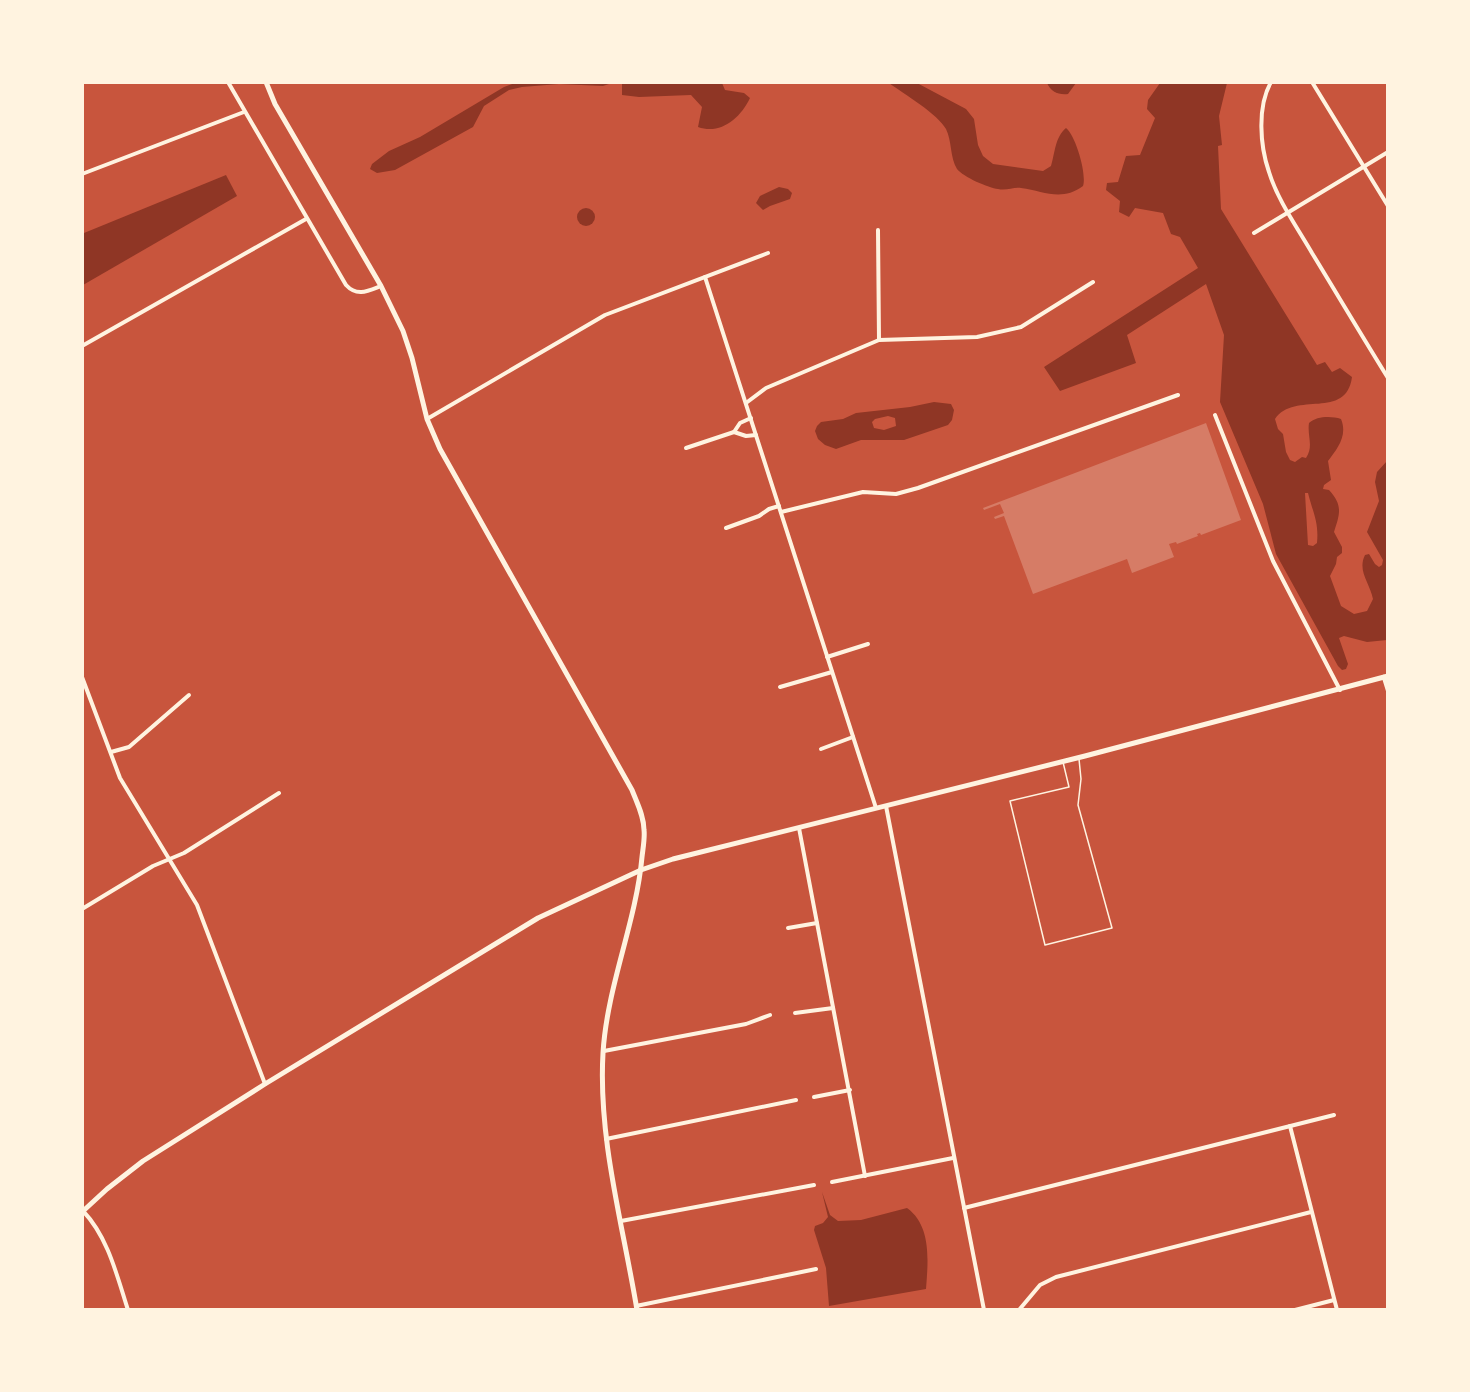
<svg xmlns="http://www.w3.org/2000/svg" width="1470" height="1392" viewBox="0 0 1470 1392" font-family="'Asap Condensed',sans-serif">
  <rect width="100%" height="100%" fill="#c8553d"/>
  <!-- water -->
  <g fill="#8f3625" fill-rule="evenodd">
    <path d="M607 82 609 84 603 86 559 84 522 87 509 90 484 106 473 127 395 170 377 173 370 169 372 164 389 151 420 137 504 87 515 83Z"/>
    <path d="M622 83H722L725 90 744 93 750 98C740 119 720 135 698 127L702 107 691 95 639 97 622 95Z"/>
    <path d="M889 83H917L966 109 974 119 978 145 983 156 993 164 1043 171 1051 166C1055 153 1055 137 1066 128 1076 136 1087 175 1083 186 1061 202 1044 191 1021 188 1014 187 1006 191 998 189 989 188 963 177 957 169 950 158 952 141 946 129 938 114 904 94 889 83Z"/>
    <path d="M1047 83V82L1076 83 1068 94C1058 95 1051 92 1047 83Z"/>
    <path d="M1160 83H1227L1219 116 1222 145 1218 146 1221 209 1317 365 1325 362 1332 372 1340 368 1352 377C1346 421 1295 390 1275 419L1278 429 1283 434 1286 452 1290 460 1295 462 1302 457 1306 458C1314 446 1307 436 1309 423 1317 416 1331 416 1341 419 1348 436 1337 449 1328 461L1331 480 1324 485 1323 489 1329 490C1343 505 1340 514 1334 532L1342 547V553L1337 557 1336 564 1330 576 1341 606 1354 614 1367 611 1373 599C1370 583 1357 571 1365 555L1369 554 1375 564 1379 567 1382 565 1383 560 1367 532 1379 501 1375 482 1377 472 1387 461V456V640L1367 642 1344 636 1339 638 1348 664 1346 669 1342 670 1338 666 1276 554 1263 504 1220 402 1224 335 1206 284 1127 335 1136 363 1060 391 1044 367 1198 268 1180 237 1171 234 1163 213 1135 208 1129 217 1119 212 1120 201 1106 190 1107 183 1118 182 1126 156 1140 155 1155 118 1147 109 1148 100ZM1305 493H1308C1313 513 1319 522 1317 543L1313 546 1308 545Z"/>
    <path d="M226 175 237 196 83 285 82 239 84 233Z"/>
    <path d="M779 187 788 189 792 193 790 199 770 206 763 210 756 203 760 196Z"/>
    <circle cx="586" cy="217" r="9"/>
    <path d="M934 402 951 404 954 410 952 420 948 425 904 440H861L836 449 825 445 818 439 815 431 817 426 821 422 843 419 856 413 910 407ZM888 416 895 418 896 426 884 430 874 428 872 422 875 419Z"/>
    <path d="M822 1192 830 1215 838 1221 861 1220 907 1208C932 1226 928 1262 926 1289L829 1306 826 1268 814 1230 815 1226 823 1223 828 1217Z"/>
  </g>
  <!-- building -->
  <path fill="#d67c66" d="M1206 423 1241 520 1201 535 1200 533 1197 534 1198 536 1177 544 1176 542 1169 544 1174 557 1132 573 1127 559 1033 594 1004 516 995 519 994 517 1004 513 1000 504 984 510 983 508Z"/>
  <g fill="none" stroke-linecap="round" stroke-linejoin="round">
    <!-- service -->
    <path stroke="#fff3e0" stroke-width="1.5" d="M1063 762 1069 787 1010 801 1045 945 1112 928 1078 805 1081 779 1079 759"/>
    <!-- minor -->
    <g stroke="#fff3e0" stroke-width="4">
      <path d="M228 82 346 285C357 297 368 291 381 286"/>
      <path d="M1271 82C1257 107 1260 146 1269 172 1278 201 1297 227 1312 253 1337 294 1362 336 1388 378"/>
      <path d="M1312 82 1388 206"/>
      <path d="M82 174 244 112"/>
      <path d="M878 230 879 340"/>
      <path d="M1254 233 1388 152"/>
      <path d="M705 277 876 808"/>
      <path d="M82 346 306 219"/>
      <path d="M746 403 766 388 879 340 977 337 1021 327 1093 282"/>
      <path d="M1215 415 1273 561 1340 690"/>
      <path d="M427 419 605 315 768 253"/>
      <path d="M734 432 746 436 756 435"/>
      <path d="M686 448 734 432 740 423 751 418"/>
      <path d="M781 512 863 492 896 494 918 488 1178 395"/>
      <path d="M726 528 759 516 769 509 779 506"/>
      <path d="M827 657 868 644"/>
      <path d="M82 677 120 778 197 905 265 1084"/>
      <path d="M780 687 832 672"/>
      <path d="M821 749 853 737"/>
      <path d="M111 752 129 747 189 695"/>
      <path d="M886 806 984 1310"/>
      <path d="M799 828 865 1176"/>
      <path d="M82 909 153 866 184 853 279 793"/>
      <path d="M788 928 817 923"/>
      <path d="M795 1013 833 1008"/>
      <path d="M604 1051 746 1024 770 1015"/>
      <path d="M814 1097 850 1090"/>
      <path d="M1290 1126 1337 1310"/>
      <path d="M606 1139 796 1100"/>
      <path d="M832 1182 953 1158"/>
      <path d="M964 1208 1334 1115"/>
      <path d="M83 1211C108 1237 117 1276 128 1310"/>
      <path d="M621 1221 814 1185"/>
      <path d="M636 1306 816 1269"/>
      <path d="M1019 1310 1040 1285 1056 1277 1311 1212"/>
      <path d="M1295 1310 1334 1300"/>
    </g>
    <!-- tertiary -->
    <path stroke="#fff3e0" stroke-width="4.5" d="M1384 677 1388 690"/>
    <!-- secondary -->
    <path stroke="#fff3e0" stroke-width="5" d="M266 82 275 104 381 286 403 331 412 358 427 419 440 449 632 790C637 803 644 816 644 830 645 838 643 848 642 857 636 923 607 986 603 1053 598 1139 623 1225 637 1310"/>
    <!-- primary -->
    <path stroke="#fff3e0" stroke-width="5" d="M82 1212 107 1189 143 1161 265 1084 538 918 641 870 673 859 1085 756 1388 676"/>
  </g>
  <!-- border -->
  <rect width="1470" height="1392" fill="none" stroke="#fff3e0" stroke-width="168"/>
</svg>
